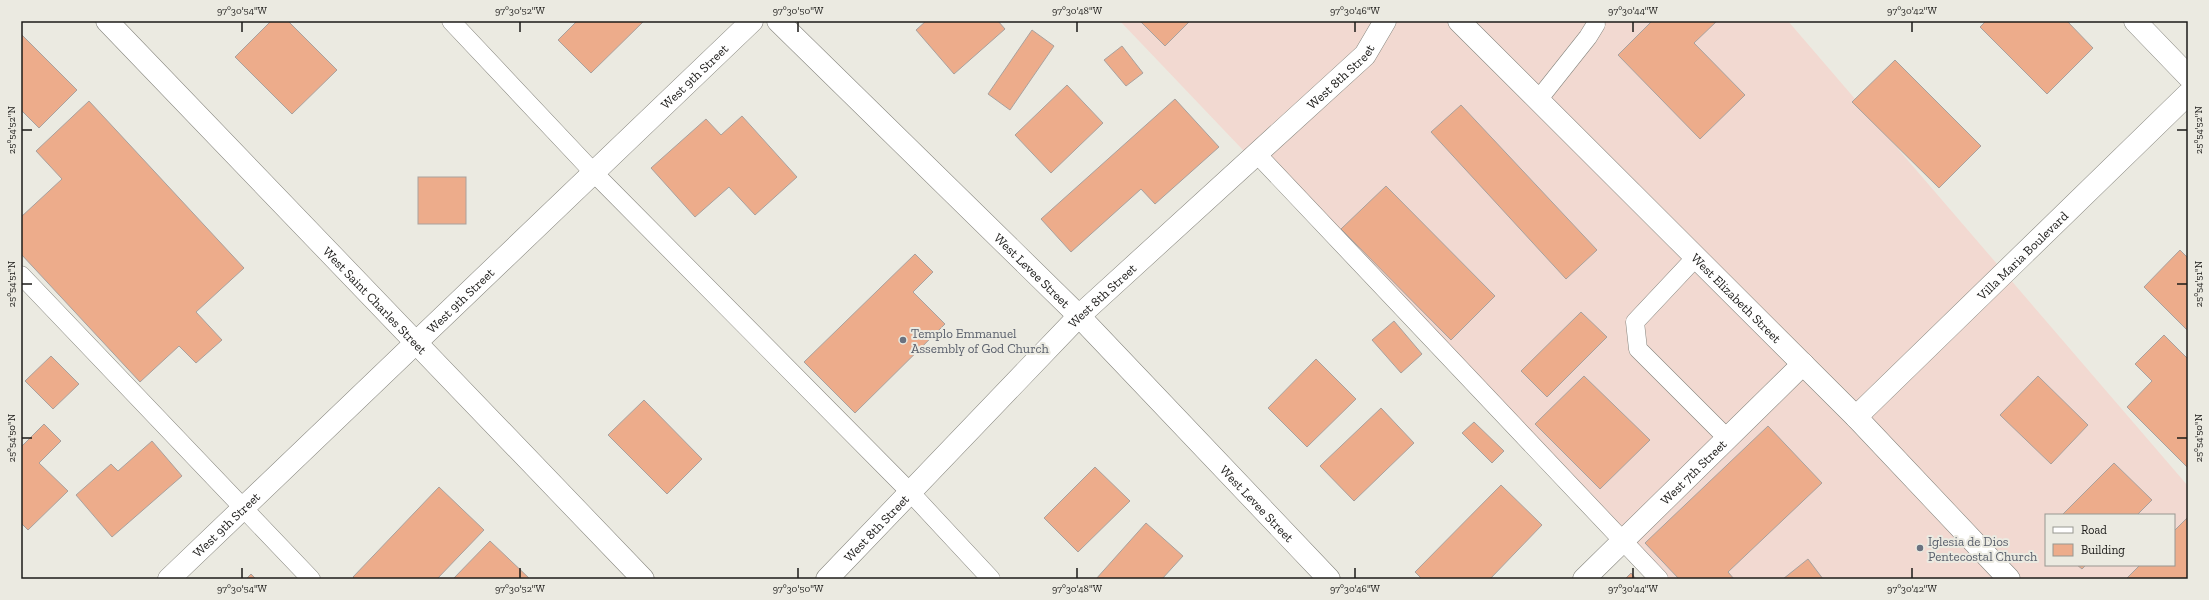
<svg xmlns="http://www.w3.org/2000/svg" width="2209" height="600" viewBox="0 0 2209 600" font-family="'Zilla Slab',serif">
  <rect width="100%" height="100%" fill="#ebeae1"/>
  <!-- commercial -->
  <path fill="#f2d9d1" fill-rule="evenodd" d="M1120 21H1788L2188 486V579H1652ZM2046 515H2174V565H2046Z"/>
  <!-- building -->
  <g fill="#edac8b" stroke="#a9a19d">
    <path d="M271 21H288L337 70 292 114 235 57Z"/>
    <path d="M577 21H644L591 73 558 40Z"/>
    <path d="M926 21H998L1005 29 954 74 916 30Z"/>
    <path d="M1140 21H1190L1165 46Z"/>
    <path d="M1652 21H1717L1694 43 1745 95 1700 139 1618 55Z"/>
    <path d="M1986 21H2067L2093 48 2047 94 1980 27Z"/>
    <path d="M1032 30 1054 46 1010 110 988 94Z"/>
    <path d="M21 34 77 90 39 128 21 110Z"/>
    <path d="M1122 46 1143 73 1126 86 1104 60Z"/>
    <path d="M1895 60 1981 146 1939 188 1852 102Z"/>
    <path d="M1067 85 1103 123 1051 173 1015 135Z"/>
    <path d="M1175 99 1219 147 1155 204 1141 189 1071 252 1041 219Z"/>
    <path d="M89 101 244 268 196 312 222 340 196 363 179 346 140 382 21 254V217L62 179 36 151Z"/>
    <path d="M1461 105 1597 250 1566 279 1431 132Z"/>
    <path d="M742 116 797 177 755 215 729 187 695 217 651 168 706 119 721 135Z"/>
    <rect x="418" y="177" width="48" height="47"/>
    <path d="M1386 186 1495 296 1451 340 1341 229Z"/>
    <path d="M2180 250 2188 258V331L2144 287Z"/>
    <path d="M915 254 933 272 913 292 945 324 855 413 804 362Z"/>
    <path d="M1581 312 1607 337 1547 397 1521 371Z"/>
    <path d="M1394 321 1422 354 1401 373 1372 340Z"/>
    <path d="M2164 335 2188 359V468L2127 407 2152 381 2135 364Z"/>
    <path d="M51 356 79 384 53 409 25 381Z"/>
    <path d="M1316 359 1356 399 1307 447 1268 408Z"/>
    <path d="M1584 376 1650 440 1600 489 1535 424Z"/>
    <path d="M2038 376 2088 425 2051 464 2000 415Z"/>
    <path d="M644 400 702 459 667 494 608 435Z"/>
    <path d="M1381 408 1414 443 1354 501 1320 466Z"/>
    <path d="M1474 422 1504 451 1492 463 1462 433Z"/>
    <path d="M44 424 61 441 39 463 68 491 28 530 21 523V447Z"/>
    <path d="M1768 426 1822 483 1728 572 1734 579H1679L1645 543Z"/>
    <path d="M152 441 182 476 112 537 76 495 111 464 118 471Z"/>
    <path d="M2114 463 2152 500 2137 515H2062Z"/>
    <path d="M1095 467 1130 501 1078 552 1044 518Z"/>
    <path d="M1501 485 1542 525 1490 579H1422L1415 572Z"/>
    <path d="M439 487 484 530 437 579H355L353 577Z"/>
    <path d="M2188 517V579H2126L2140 565H2174V531Z"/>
    <path d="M1146 523 1183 556 1162 579H1096Z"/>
    <path d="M490 541 530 579H453Z"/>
    <path d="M1808 559 1823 579H1783Z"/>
    <path d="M2077 565H2086L2082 569Z"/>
    <path d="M1631 573 1636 579H1625Z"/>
    <path d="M251 574 256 579H246Z"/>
  </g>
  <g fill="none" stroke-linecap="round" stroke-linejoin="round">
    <defs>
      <g id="lane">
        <path d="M451 21 594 173 910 492 991 579"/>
        <path d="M1538 100 1588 37 1596 24"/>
        <path d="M1256 153 1659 579"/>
        <path d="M1696 257 1635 322 1638 349 1728 439"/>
        <path d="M21 275 311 579"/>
      </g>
      <g id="street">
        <path id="s1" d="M107 21 643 579"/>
        <path id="s2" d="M778 21 1079 316 1329 579"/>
        <path d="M2135 21 2188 76"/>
        <path id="s3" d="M1856 417 2188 94"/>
        <path id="s4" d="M169 579 752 21"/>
        <path id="s5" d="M1584 579 1803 364"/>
      </g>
      <g id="secondary">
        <path id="s6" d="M827 579 1079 316 1365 55 1385 21"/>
      </g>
      <g id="primary">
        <path id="s7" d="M1459 21 1856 417 2009 579"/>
      </g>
    </defs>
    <!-- lane casing -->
    <use href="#lane" stroke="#85847d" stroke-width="19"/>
    <!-- street casing -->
    <use href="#street" stroke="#85847d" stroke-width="23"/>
    <!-- secondary casing -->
    <use href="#secondary" stroke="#85847d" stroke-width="23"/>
    <!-- primary casing -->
    <use href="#primary" stroke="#85847d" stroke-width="23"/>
    <!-- lane -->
    <use href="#lane" stroke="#fff" stroke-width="18"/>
    <!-- street -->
    <use href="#street" stroke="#fff" stroke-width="22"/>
    <!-- secondary -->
    <use href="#secondary" stroke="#fff" stroke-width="22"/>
    <!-- primary -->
    <use href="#primary" stroke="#fff" stroke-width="22"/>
  </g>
  <!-- ticks -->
  <path fill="none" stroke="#1c1b19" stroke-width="1.5" d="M242 22V32M520 22V32M798 22V32M1077 22V32M1355 22V32M1633 22V32M1912 22V32M22 130H32M2177 130H2187M22 284H32M2177 284H2187M22 438H32M2177 438H2187M242 568V578M520 568V578M798 568V578M1077 568V578M1355 568V578M1633 568V578M1912 568V578"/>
  <!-- markers -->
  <g fill="#6b7280" stroke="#ebeae1" stroke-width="1.5">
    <circle cx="903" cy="340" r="4"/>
    <circle cx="1920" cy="548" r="4"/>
  </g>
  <g text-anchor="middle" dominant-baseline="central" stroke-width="4" stroke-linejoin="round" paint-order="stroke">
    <!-- street labels -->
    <g font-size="13" fill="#1c1b19" stroke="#ebeae1">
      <text stroke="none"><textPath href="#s6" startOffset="719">West 8th Street</textPath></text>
      <text stroke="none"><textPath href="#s4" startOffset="727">West 9th Street</textPath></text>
      <text stroke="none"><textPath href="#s3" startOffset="232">Villa Maria Boulevard</textPath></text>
      <text stroke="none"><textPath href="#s2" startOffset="356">West Levee Street</textPath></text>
      <text stroke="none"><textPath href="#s6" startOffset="395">West 8th Street</textPath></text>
      <text stroke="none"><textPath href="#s7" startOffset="392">West Elizabeth Street</textPath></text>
      <text stroke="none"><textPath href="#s1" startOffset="387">West Saint Charles Street</textPath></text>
      <text stroke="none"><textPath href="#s4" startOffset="403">West 9th Street</textPath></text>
      <text stroke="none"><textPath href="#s5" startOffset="153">West 7th Street</textPath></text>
      <text stroke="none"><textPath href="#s2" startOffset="680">West Levee Street</textPath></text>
      <text stroke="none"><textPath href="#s4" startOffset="79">West 9th Street</textPath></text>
      <text stroke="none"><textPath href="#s6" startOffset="71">West 8th Street</textPath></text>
    </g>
    <!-- worship labels -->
    <g font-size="13" fill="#5b616d" stroke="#ebeae1" text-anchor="start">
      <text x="911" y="333">Templo Emmanuel<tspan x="911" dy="15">Assembly of God Church</tspan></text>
      <text x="1928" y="541">Iglesia de Dios<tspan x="1928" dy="15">Pentecostal Church</tspan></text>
    </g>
  </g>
  <!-- border -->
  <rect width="2209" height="600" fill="none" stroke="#ebeae1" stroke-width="44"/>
  <!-- legend -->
  <rect x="2045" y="514" width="130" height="52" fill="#ebeae1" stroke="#989791"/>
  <rect x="2053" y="527" width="20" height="6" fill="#ffffff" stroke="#989791"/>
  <text x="2081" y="534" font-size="12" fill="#1c1b19">Road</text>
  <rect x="2053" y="544" width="20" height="12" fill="#edac8b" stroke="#989791"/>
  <text x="2081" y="554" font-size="12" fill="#1c1b19">Building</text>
  <rect x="22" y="22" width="2165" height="556" fill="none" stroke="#1c1b19" stroke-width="1.5"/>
  <g font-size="10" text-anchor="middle" fill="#1c1b19">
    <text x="242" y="14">97°30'54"W</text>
    <text x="520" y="14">97°30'52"W</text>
    <text x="798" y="14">97°30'50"W</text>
    <text x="1077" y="14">97°30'48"W</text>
    <text x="1355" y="14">97°30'46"W</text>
    <text x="1633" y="14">97°30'44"W</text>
    <text x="1912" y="14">97°30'42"W</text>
    <text transform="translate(11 130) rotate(-90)" y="4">25°54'52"N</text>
    <text transform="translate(2198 130) rotate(-90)" y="4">25°54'52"N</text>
    <text transform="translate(11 284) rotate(-90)" y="4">25°54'51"N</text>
    <text transform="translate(2198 284) rotate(-90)" y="4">25°54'51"N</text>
    <text transform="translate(11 438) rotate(-90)" y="4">25°54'50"N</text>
    <text transform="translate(2198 438) rotate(-90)" y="4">25°54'50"N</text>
    <text x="242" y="592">97°30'54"W</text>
    <text x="520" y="592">97°30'52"W</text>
    <text x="798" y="592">97°30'50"W</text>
    <text x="1077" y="592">97°30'48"W</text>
    <text x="1355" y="592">97°30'46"W</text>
    <text x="1633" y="592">97°30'44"W</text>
    <text x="1912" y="592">97°30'42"W</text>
  </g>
</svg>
